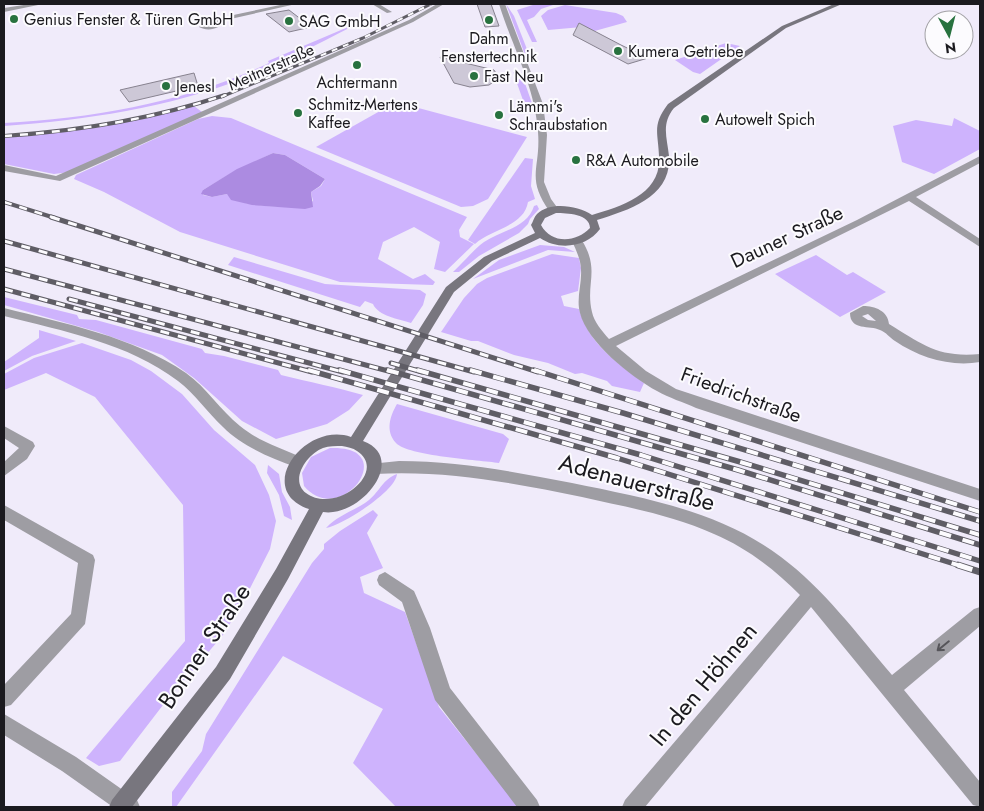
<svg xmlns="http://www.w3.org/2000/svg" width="984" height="811" viewBox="0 0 984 811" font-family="Jost,sans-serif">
  <rect width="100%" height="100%" fill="#f0ebfa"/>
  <!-- green -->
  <g fill="#ceb3fd" fill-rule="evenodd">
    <path d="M506 4 514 16 532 62 527 60Z"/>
    <path d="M536 4H556L541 9 534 17 527 20 537 42H532L517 10Z"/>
    <path d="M565 5 616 13 623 16 627 22 591 32 582 27 548 30 541 16 548 10Z"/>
    <path d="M367 19C327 39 287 61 244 78 169 108 85 120 4 126V123C95 118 187 102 269 63L268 61Z"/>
    <path d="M726 43 740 46 700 74 693 72 675 60Z"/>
    <path d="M513 72H521L534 109 529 103H524Z"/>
    <path d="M396 102 527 137 488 199 473 206 461 207 316 147Z"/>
    <path d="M194 106 202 112 70 172 54 174 4 164V138L100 127Z"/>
    <path d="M212 116 231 118 467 217 459 230 460 237 474 244 445 272 434 269 440 242 414 227 383 242 378 259 413 279 425 274 435 282 433 285 340 282 180 232 104 192 74 179 76 175 198 119ZM273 153 285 155 325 179 321 186 311 192 313 201 303 207 265 206 245 203 227 194 212 197 203 195V190L233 172Z"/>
    <path d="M954 118 980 131V149L934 174 902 162 893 126 916 120 952 126Z"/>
    <path d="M525 158 533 159 531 186 535 199 528 202C524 227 490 229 475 244L468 240Z"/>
    <path d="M537 205 539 209 530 219 528 224 519 233 479 256 459 272H453C463 263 473 250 484 242 501 231 528 227 534 206Z"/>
    <path d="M540 245 564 247 575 252 548 250 473 279 499 260Z"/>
    <path d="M552 254 579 258 581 268 578 291 561 296 564 306 579 309C589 344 616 362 644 383L640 392 612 386 607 381 582 373 575 374 548 363 514 355 478 341H471L441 332 464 298 477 284 487 278Z"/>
    <path d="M816 255 847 275 853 272 886 292 840 317 775 274Z"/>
    <path d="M234 257 325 284 420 290 426 294 423 305 411 323C399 319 378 316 373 304L365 301 360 307 228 265Z"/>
    <path d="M4 297 69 313 77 315 79 319 96 320 202 349 205 353 224 356 278 370 281 375C309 382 336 387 363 395L349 410 327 424 276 439 242 421 194 378 162 355 98 332 4 305Z"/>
    <path d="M39 330 76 341 32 356 4 371V362L39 338Z"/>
    <path d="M82 343 131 360 151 371 182 394 214 430 255 465 269 495 276 521 270 549 242 604 223 635 163 705 120 761 99 766 86 758 185 641 183 505 95 397 46 373 4 390V374L34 358Z"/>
    <path d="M397 404 503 434 509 439 499 463C479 460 408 456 396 443 385 431 390 416 397 404Z"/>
    <path d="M330 448C403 445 341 530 304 486L302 473 311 457Z"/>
    <path d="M268 465 279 474 282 492 290 507 292 520 284 516 279 495 267 473Z"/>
    <path d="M397 474C396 491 343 525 326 528 339 514 355 511 369 500 380 491 383 479 397 474Z"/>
    <path d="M373 510 378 515 367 533 383 568 360 577 364 593 405 612 439 707 519 807H396L353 763 383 709 283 656 176 807H172V792L202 751 206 734 312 563 324 549V544L340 531Z"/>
  </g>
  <!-- water -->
  <path fill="#ac8be1" d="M273 153 285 155 325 179 320 186 311 192 313 207 305 209 252 205 231 200 227 194 212 197 201 194 203 190 237 169Z"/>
  <!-- building -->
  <g fill="#cdc8d7" stroke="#87828f">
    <path d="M477 4H491L499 26 485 27Z"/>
    <path d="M289 10 311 27 289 32 266 14Z"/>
    <path d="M579 23 621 45 648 58 628 64 573 35Z"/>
    <path d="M440 57 494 70 499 78 489 85 470 87 454 83Z"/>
    <path d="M194 73 198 86 129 102 120 90Z"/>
  </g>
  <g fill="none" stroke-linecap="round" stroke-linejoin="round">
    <!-- minor -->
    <g fill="#9e9da3" fill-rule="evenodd">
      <path d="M30 4H43L4 12V8Z"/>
      <path d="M285 4H296L226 20C220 29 208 32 199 27L205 21Z"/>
      <path d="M372 4H379L392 12 387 13Z"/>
      <path d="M437 4H444L413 22 60 181 4 171V165L56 176 409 20Z"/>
      <path d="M980 156V163L916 197 980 239V247L909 201 616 346 646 371 676 389 980 489V501L696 408C683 402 669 398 657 391 631 377 587 342 580 313 576 299 582 284 581 270 581 260 576 250 572 241L573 239H581C601 270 585 283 592 312 594 322 602 331 609 339L857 220Z"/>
      <path d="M863 306C875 306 888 311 889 324 922 344 938 358 980 354V362C951 367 920 358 895 341 890 338 886 332 880 330 870 325 850 331 850 313ZM868 314 876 321 868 320 862 316Z"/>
      <path d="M4 308C66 324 132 336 186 373 207 388 220 410 240 426 258 441 280 448 301 457L303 461 301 465 296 467C270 458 242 446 223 427 207 412 195 394 178 381 128 343 63 331 4 316Z"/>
      <path d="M4 426 33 442 35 446 27 459 4 476V462L19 448 4 438Z"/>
      <path d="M399 461C458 461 515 472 572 483 645 498 720 511 781 557 824 589 857 634 892 675L974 609 980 607V626L904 690 980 782V807L973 805 811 607 645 807H622L625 800 800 595C774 569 747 548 714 534 672 515 626 507 582 497 513 483 446 470 375 474L370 472 368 468 370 464Z"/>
      <path d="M4 505 93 555 95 560 85 624 11 705 4 707V685L71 614 78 563 4 520Z"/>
      <path d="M385 572 414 591 430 628 450 688 537 800 540 807H517L435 700 402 602 379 585 377 580 379 575Z"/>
      <path d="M4 714 76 757 137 800 140 807H113L62 771 4 735Z"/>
    </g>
    <!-- tertiary -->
    <path fill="#9e9da3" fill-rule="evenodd" d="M499 4H505L543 104 547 135 544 182 551 199 559 210 558 212H550C525 177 541 169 538 132 535 86 512 46 499 4Z"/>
    <!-- secondary -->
    <path fill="#78767e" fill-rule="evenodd" d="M834 4H842L786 28 674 108C661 124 667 137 669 156 672 197 629 210 597 220L600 229C587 247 559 251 540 238L492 261 454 292 363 441C409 458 360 518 323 512L288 579 230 679 132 807H109L112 800 216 667 276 569 309 509C253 490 305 421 351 437L446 287 484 257 535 233 531 225C533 222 534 217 537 214 551 201 578 206 592 215 622 206 662 194 659 156 658 132 652 125 668 104L782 26ZM556 213C567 213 590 214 590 228 576 243 551 244 541 225L545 218ZM342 446C347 447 353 448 357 451 389 472 335 515 306 493 289 480 307 454 323 448 329 446 336 446 342 446Z"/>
    <defs>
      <path id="rail-far4" d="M221 97 363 38 431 4"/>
      <g id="rail-far3">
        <path d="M4 136C79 131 153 119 225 95"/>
        <path d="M4 202 55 218"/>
      </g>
      <g id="rail-far2">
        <path d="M51 217 538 372"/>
        <path d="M4 241 474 372"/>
        <path d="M4 269 392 372"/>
        <path d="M4 289 312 372"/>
        <path d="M69 299 343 372"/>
        <path d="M391 363 422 372"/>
      </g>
      <g id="rail-far1">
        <path d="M308 370 617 458 961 566"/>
        <path d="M339 370 641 455 980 561"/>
        <path d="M387 370 738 470 980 545"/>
        <path d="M417 370 737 461 980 535"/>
        <path d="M470 370 623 413 980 521"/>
        <path d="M534 370 980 512"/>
      </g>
      <path id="rail" d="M958 565 980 572"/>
    </defs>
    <!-- rail-far4 casing -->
    <use href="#rail-far4" stroke="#5f5d65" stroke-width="3"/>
    <!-- rail-far3 casing -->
    <use href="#rail-far3" stroke="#5f5d65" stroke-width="4"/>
    <!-- rail-far2 casing -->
    <use href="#rail-far2" stroke="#5f5d65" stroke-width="5"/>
    <!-- rail-far1 casing -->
    <use href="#rail-far1" stroke="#5f5d65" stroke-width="5.5"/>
    <!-- rail casing -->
    <use href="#rail" stroke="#5f5d65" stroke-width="7"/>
    <!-- rail-far4 -->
    <use href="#rail-far4" stroke="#fcfbfe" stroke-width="2" stroke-dasharray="6" stroke-linecap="butt"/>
    <!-- rail-far3 -->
    <use href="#rail-far3" stroke="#fcfbfe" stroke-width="2.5" stroke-dasharray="8" stroke-linecap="butt"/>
    <!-- rail-far2 -->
    <use href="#rail-far2" stroke="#fcfbfe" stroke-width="3" stroke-dasharray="9" stroke-linecap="butt"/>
    <!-- rail-far1 -->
    <use href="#rail-far1" stroke="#fcfbfe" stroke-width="4" stroke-dasharray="12" stroke-linecap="butt"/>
    <!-- rail -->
    <use href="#rail" stroke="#fcfbfe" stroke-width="5" stroke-dasharray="15" stroke-linecap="butt"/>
  </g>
  <!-- one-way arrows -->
  <defs><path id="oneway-shaft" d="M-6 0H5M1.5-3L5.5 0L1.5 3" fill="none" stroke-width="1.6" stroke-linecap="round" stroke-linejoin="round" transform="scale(1.25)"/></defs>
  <use stroke="#56555a" href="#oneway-shaft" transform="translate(943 646) rotate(141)"/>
  <!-- markers -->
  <g fill="#28723f" stroke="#fcfbfe" stroke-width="2">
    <circle cx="14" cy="19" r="5"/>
    <circle cx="489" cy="20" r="5"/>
    <circle cx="289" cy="21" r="5"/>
    <circle cx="618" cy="51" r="5"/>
    <circle cx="357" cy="65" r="5"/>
    <circle cx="474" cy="76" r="5"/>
    <circle cx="166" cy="86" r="5"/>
    <circle cx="298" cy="113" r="5"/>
    <circle cx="499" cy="115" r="5"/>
    <circle cx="705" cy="119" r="5"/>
    <circle cx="576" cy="160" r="5"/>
  </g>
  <g text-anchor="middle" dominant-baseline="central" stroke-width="4" stroke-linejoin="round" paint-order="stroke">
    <!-- far-poi labels -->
    <g font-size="16" fill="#1b1a1f" stroke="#fcfbfe" text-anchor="start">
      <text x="24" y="19">Genius Fenster &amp; Türen GmbH</text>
      <text x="299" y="21">SAG GmbH</text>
      <text x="489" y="38" text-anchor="middle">Dahm<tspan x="489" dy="18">Fenstertechnik</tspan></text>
      <text x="628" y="51">Kumera Getriebe</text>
      <text x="484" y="76">Fast Neu</text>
      <text x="357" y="82" text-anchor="middle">Achtermann</text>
      <text x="176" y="86">Jenesl</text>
      <text x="308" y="104">Schmitz-Mertens<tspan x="308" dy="18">Kaffee</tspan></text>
      <text x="509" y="106">Lämmi's<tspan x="509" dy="18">Schraubstation</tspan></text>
      <text x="715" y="119">Autowelt Spich</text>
      <text x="586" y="160">R&amp;A Automobile</text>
    </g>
    <!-- far-street labels -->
    <g font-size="16" fill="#1b1a1f" stroke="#fcfbfe">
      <text transform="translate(271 67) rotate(-24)">Meitnerstraße</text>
    </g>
    <!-- street labels -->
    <g font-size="20" fill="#1b1a1f" stroke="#fcfbfe">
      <text transform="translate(787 237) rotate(-25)">Dauner Straße</text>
      <text transform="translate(741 395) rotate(20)">Friedrichstraße</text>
    </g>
    <!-- near-street labels -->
    <g font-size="24" fill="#1b1a1f" stroke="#fcfbfe">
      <text transform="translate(637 482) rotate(15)">Adenauerstraße</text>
      <text transform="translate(204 646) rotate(-56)">Bonner Straße</text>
      <text transform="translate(703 684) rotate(-50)">In den Höhnen</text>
    </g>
  </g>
  <!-- border -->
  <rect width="984" height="811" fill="none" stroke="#1b1a1f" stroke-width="10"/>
  <!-- north arrow -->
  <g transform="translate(949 35) rotate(173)"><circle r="24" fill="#fcfbfe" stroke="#a2a1a5"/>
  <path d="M0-4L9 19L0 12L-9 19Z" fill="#28723f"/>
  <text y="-8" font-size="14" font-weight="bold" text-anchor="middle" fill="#1b1a1f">N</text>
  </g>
</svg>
